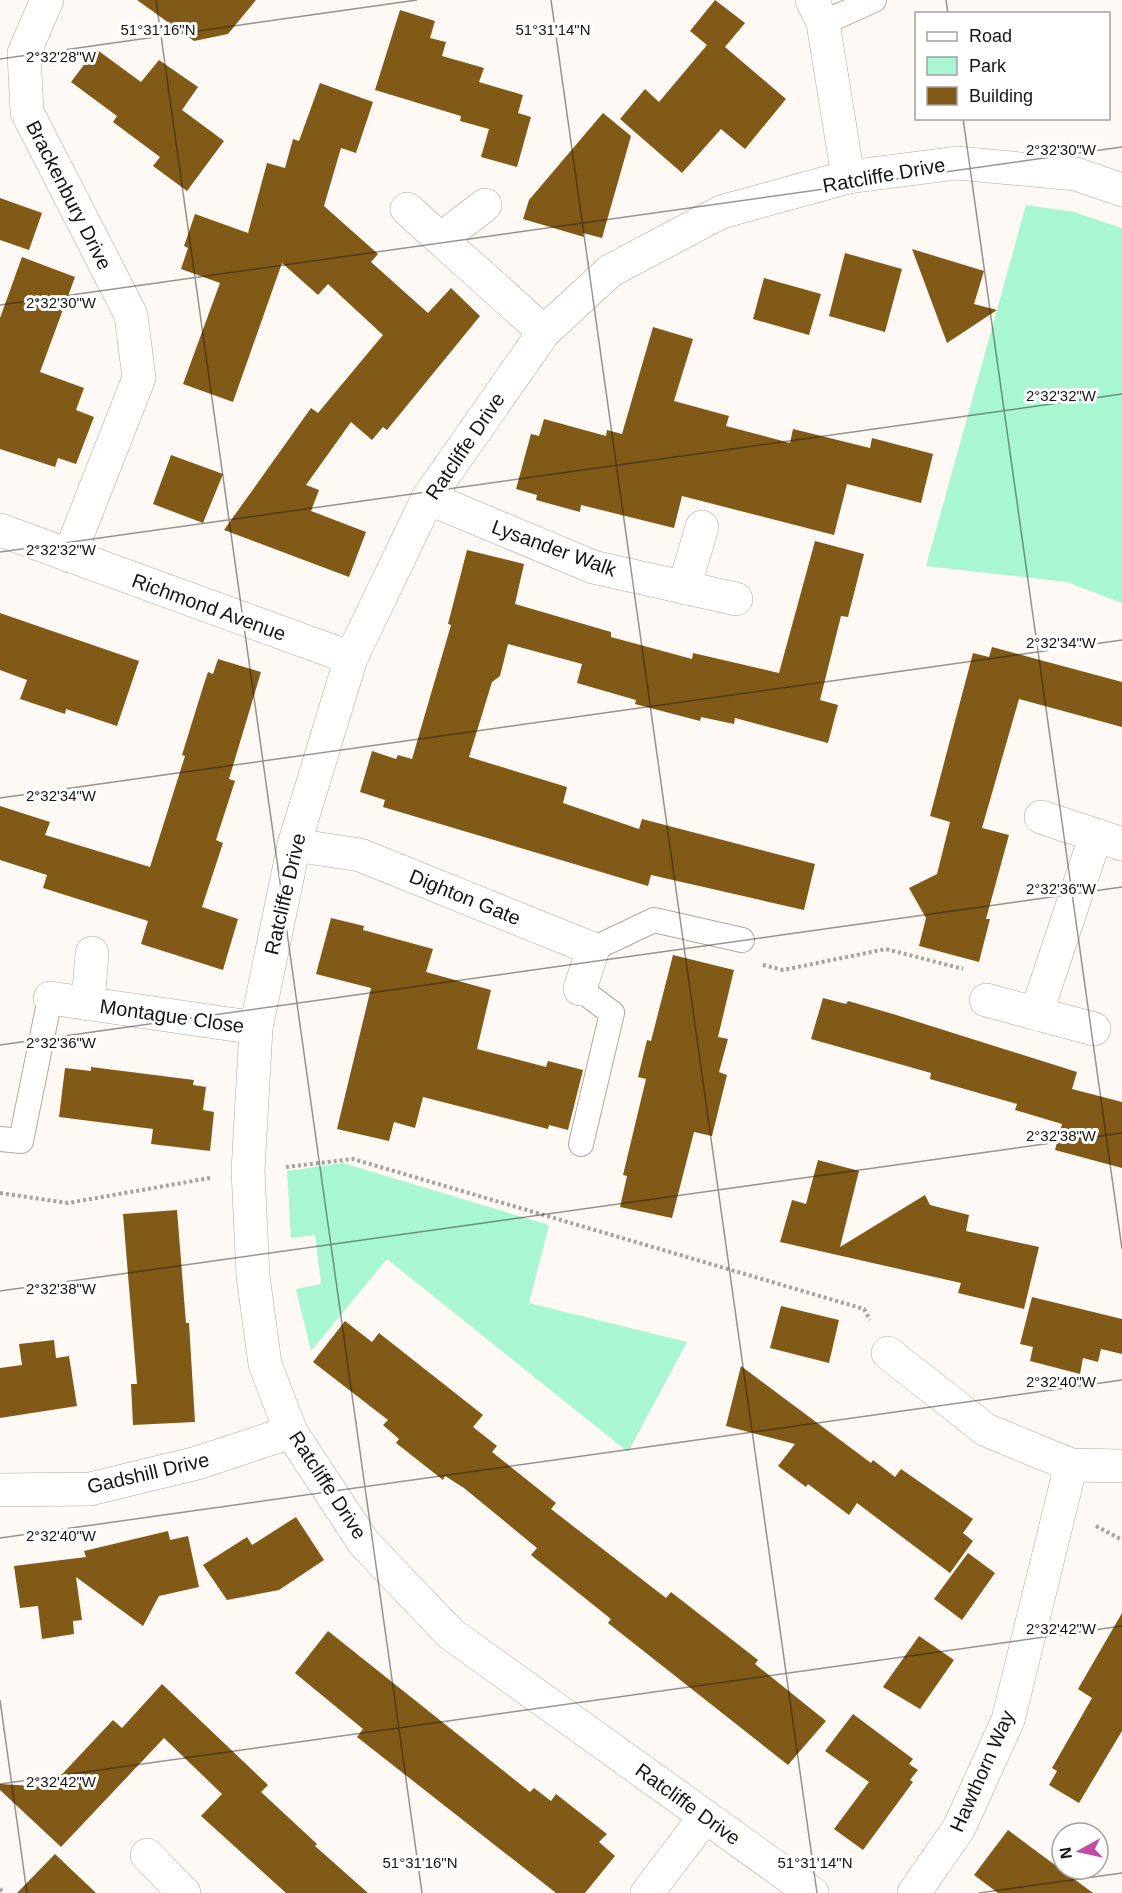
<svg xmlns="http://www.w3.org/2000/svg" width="1122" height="1893" viewBox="0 0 1122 1893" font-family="Arial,sans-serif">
  <rect width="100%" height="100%" fill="#fef9f4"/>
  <!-- green -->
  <g fill="#a8f6d2">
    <path d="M1026 205 1074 212 1122 228V603L1067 582 926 566Z"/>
    <path d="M343 1163 549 1225 529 1303 687 1342 628 1452 387 1259 311 1351 296 1289 321 1284 315 1235 291 1238 287 1171Z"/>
  </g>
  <!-- building -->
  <g fill="#815a18">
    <path d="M137 0H256L228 34 194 41Z"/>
    <path d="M715 0 745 23 725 47 786 99 745 149 721 129 682 173 620 119 645 89 659 102 707 45 690 31Z"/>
    <path d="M400 10 435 21 430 38 446 42 442 56 484 68 479 82 523 95 518 113 531 117 517 167 481 157 489 129 460 121 461 116 375 90Z"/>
    <path d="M96 49 141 82 159 60 198 87 182 110 224 141 187 191 153 166 160 157 113 122 117 116 71 82Z"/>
    <path d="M320 83 373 102 356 153 341 148 324 206 378 254 371 262 428 313 451 288 480 316 387 430 383 427 372 440 351 422 306 485 319 490 311 511 366 532 349 577 224 530 311 408 318 413 383 335 328 284 318 295 282 263 233 402 183 384 220 283 181 269 188 248 184 246 195 214 248 233 267 163 285 168 293 139 299 141Z"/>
    <path d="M603 113 631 136 602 238 583 233 584 237 523 219 529 200Z"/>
    <path d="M0 198 42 213 29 250 0 240Z"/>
    <path d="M912 249 984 271 974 304 997 310 947 343Z"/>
    <path d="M845 253 902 269 885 332 829 316Z"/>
    <path d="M22 257 75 277 40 372 84 388 76 410 94 417 76 464 58 458 55 467 0 449V318Z"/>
    <path d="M764 278 821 294 809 335 753 319Z"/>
    <path d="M653 327 693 339 674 401 729 416 726 426 790 443 793 429 870 448 872 438 933 454 921 503 847 484 834 535 682 496 674 528 581 505 580 512 536 500 537 495 516 489 531 434 539 436 544 419 606 436 607 430 622 434Z"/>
    <path d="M171 455 223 474 203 523 153 504Z"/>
    <path d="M815 541 864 554 848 617 841 616 820 700 838 705 828 743 735 718 734 724 701 717 700 721 635 704 636 700 577 683 582 664 508 644 500 676 492 682 469 757 567 787 563 803 639 829 642 819 815 864 804 910 651 875 648 886 383 807 385 800 360 792 372 751 396 759 398 755 412 759 451 625 448 624 467 550 524 564 515 604 611 632V637L692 659 693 653 779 673Z"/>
    <path d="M0 613 139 661 117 726 66 709 65 714 20 699 27 680 0 670Z"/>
    <path d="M992 647 1122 682V727L1019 699 982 828 1009 835 986 919H990L979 962 919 946 926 918 909 888 937 874 950 822 930 816 973 653 989 657Z"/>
    <path d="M218 659 261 672 229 779 235 781 216 840 223 843 202 907 238 919 223 970 141 944 148 921 43 888 47 875 0 860V806L50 822 45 835 150 867 185 756 182 755 203 687 208 672 213 674Z"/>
    <path d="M331 918 364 926 363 930 433 949 426 972 491 990 477 1049 546 1067 548 1061 583 1070 568 1130 549 1125 548 1129 423 1097 415 1128 394 1122 389 1141 337 1129 371 988 316 974Z"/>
    <path d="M673 955 734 970 718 1037 728 1039 719 1072 727 1075 712 1136 694 1132 672 1218 620 1207 627 1176 623 1175 646 1079 638 1077 647 1040 651 1041Z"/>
    <path d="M823 998 846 1004 848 1001 893 1014 1077 1072 1072 1089 1122 1102V1168L1055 1150 1062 1124 1015 1110 1017 1104 930 1079 931 1073 811 1039Z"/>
    <path d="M91 1067 194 1080 193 1085 206 1087 203 1110 214 1112 210 1151 151 1144 153 1129 59 1117 65 1068 91 1071Z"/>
    <path d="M818 1160 859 1171 840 1247 925 1195 930 1205 969 1215 966 1231 1039 1247 1024 1309 958 1293 961 1283 780 1242 792 1200 806 1204Z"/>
    <path d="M177 1210 186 1323H189L195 1422 133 1425 131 1384H137L123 1214Z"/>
    <path d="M1032 1297 1122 1319V1354L1101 1349 1098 1362 1083 1358 1080 1374 1030 1361 1033 1347 1020 1344Z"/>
    <path d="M781 1306 839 1320 829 1363 770 1348Z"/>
    <path d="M345 1321 372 1342 379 1333 483 1415 473 1427 497 1446 492 1452 556 1503 551 1509 666 1598 671 1592 758 1660 755 1664 826 1721 788 1765 608 1623 611 1619 531 1555 537 1548 464 1488 445 1476 443 1480 396 1443 399 1439 383 1425 388 1420 313 1362Z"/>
    <path d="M54 1340 56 1358 69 1356 77 1406 0 1418V1368L22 1365 19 1344Z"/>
    <path d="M741 1366 871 1463 873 1460 895 1477 901 1469 973 1519 963 1533 973 1541 950 1573 857 1503 849 1515 808 1484 806 1487 778 1466 795 1444 726 1426Z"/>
    <path d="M296 1517 324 1560 279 1590 227 1600 203 1565 247 1537 252 1545Z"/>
    <path d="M168 1531 170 1540 188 1536 199 1587 159 1596 143 1626 76 1577 82 1620 73 1621 74 1634 42 1639 38 1606 20 1608 14 1566 86 1557 84 1551Z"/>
    <path d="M968 1553 995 1573 962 1620 934 1599Z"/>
    <path d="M1122 1613V1731L1079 1803 1049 1785 1057 1771 1052 1768 1092 1698 1078 1689Z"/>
    <path d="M328 1631 530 1792 534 1788 551 1801 556 1794 607 1834 599 1842 615 1856 585 1893H556L357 1737 363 1729 295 1673Z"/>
    <path d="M919 1636 954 1660 920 1709 883 1687Z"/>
    <path d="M162 1684 268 1785 261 1792 317 1844 315 1846 368 1893H286L201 1816 222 1794 164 1738 61 1847 0 1790V1784L50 1787 113 1720 122 1728Z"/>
    <path d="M853 1714 913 1759 909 1764 918 1770 910 1780 913 1782 863 1850 834 1829 869 1782 825 1751Z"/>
    <path d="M1008 1830 1032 1848 1093 1893H998L974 1875Z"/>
    <path d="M55 1854 96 1893H17Z"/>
  </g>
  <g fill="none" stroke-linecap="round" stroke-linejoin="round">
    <defs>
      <g id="lane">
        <path d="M823 23 874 0"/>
        <path d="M593 949 654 920 742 940"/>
        <path d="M580 989 612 1013 581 1144"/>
        <path d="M0 1139 21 1141 50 998"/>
      </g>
      <g id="street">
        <path d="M47 0 24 53 27 112 131 315 139 378 69 556"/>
        <path d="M812 0 823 23 848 177"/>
        <path d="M407 209 544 332"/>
        <path d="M441 239 485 205"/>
        <path d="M428 498 593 567 736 599"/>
        <path d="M0 530 351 658"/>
        <path d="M684 588 702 527"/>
        <path d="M1041 817 1122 844"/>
        <path d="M294 845 360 855 593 949 580 989"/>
        <path d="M50 998 256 1028"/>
        <path d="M986 1000 1094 1029"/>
        <path d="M88 1004 92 953"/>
        <path d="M1036 1014 1096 835"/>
        <path d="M888 1353 986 1430 1071 1465 1122 1466"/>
        <path d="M0 1490 90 1489 197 1463 291 1432"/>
        <path d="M147 1855 184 1893"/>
        <path d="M647 1893 705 1817"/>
        <path d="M812 1893 451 1634 364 1543 291 1432 265 1364 253 1276 248 1171 256 1028 294 845 351 658 428 498 544 332 610 271 721 212 848 177 957 163 1076 174 1122 190"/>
        <path d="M914 1893 959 1828 1008 1720 1071 1465"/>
      </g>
    </defs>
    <!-- lane casing -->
    <use href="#lane" stroke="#afa8a3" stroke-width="26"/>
    <!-- street casing -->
    <use href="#street" stroke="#afa8a3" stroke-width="34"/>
    <!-- path -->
    <g stroke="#a6a29e" stroke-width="4" stroke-dasharray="3 3" stroke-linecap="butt">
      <path d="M763 965 783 970 886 949 963 969"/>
      <path d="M286 1167 353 1159 864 1309 870 1320"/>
      <path d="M0 1193 68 1203 210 1178"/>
      <path d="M1096 1526 1122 1540"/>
      <path d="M0 1889 4 1893"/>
    </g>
    <!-- lane -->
    <use href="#lane" stroke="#fff" stroke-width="24"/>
    <!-- street -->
    <use href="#street" stroke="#fff" stroke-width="33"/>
  </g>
  <!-- ticks -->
  <path fill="none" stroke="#181513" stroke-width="1.5" stroke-opacity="0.45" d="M156 0 422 1893M551 0 817 1893M946 0 948 14M0 59 417 0M963 118 1122 1249M0 305 1122 147M0 552 1122 394M0 798 1122 640M0 1045 1122 887M0 1291 1122 1133M0 1538 1122 1380M0 1700 27 1893M0 1784 1122 1626M979 1893 1122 1873"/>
  <g text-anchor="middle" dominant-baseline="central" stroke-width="6" stroke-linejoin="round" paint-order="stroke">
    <!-- street labels -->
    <g font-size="20" fill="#181513" stroke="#fff">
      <text transform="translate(884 175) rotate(-10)">Ratcliffe Drive</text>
      <text transform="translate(69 195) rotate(63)">Brackenbury Drive</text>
      <text transform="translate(465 446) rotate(-56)">Ratcliffe Drive</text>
      <text transform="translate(554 548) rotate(20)">Lysander Walk</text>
      <text transform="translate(209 607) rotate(20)">Richmond Avenue</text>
      <text transform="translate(285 894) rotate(-77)">Ratcliffe Drive</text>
      <text transform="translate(465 897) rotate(22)">Dighton Gate</text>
      <text transform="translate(172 1016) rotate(8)">Montague Close</text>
      <text transform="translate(148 1473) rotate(-13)">Gadshill Drive</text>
      <text transform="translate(328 1485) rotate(57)">Ratcliffe Drive</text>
      <text transform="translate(982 1771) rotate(-66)">Hawthorn Way</text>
      <text transform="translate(688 1804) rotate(36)">Ratcliffe Drive</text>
    </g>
  </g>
  <g font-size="15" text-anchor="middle" fill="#181513" stroke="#fff" stroke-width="6" stroke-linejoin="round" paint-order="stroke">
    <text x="158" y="35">51°31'16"N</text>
    <text x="553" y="35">51°31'14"N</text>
    <text x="61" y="62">2°32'28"W</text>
    <text x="1061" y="155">2°32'30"W</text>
    <text x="61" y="308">2°32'30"W</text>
    <text x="1061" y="401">2°32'32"W</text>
    <text x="61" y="555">2°32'32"W</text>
    <text x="1061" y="648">2°32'34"W</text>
    <text x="61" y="801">2°32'34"W</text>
    <text x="1061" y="894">2°32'36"W</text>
    <text x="61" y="1048">2°32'36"W</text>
    <text x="1061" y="1141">2°32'38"W</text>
    <text x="61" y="1294">2°32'38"W</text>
    <text x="1061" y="1387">2°32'40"W</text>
    <text x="61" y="1541">2°32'40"W</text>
    <text x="1061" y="1634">2°32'42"W</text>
    <text x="61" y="1787">2°32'42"W</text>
    <text x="420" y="1868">51°31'16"N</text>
    <text x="815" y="1868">51°31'14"N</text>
  </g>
  <!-- legend -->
  <rect x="915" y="12" width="195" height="108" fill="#ffffff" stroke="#a3a1a1" stroke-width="1.5"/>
  <rect x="927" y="32" width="30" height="9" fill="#ffffff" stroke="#a3a1a1" stroke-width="1.5"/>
  <text x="969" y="42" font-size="18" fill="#181513">Road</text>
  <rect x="927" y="57" width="30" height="18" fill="#a8f6d2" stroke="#a3a1a1" stroke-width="1.5"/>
  <text x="969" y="72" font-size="18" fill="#181513">Park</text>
  <rect x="927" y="87" width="30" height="18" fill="#815a18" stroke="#a3a1a1" stroke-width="1.5"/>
  <text x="969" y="102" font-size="18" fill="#181513">Building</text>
  <!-- north arrow -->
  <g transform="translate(1080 1851) rotate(262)"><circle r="28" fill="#ffffff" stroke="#a3a1a1" stroke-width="1.5"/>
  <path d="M0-4.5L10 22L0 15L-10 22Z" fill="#bf4ca6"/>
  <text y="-9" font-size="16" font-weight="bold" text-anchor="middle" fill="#181513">N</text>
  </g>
</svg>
